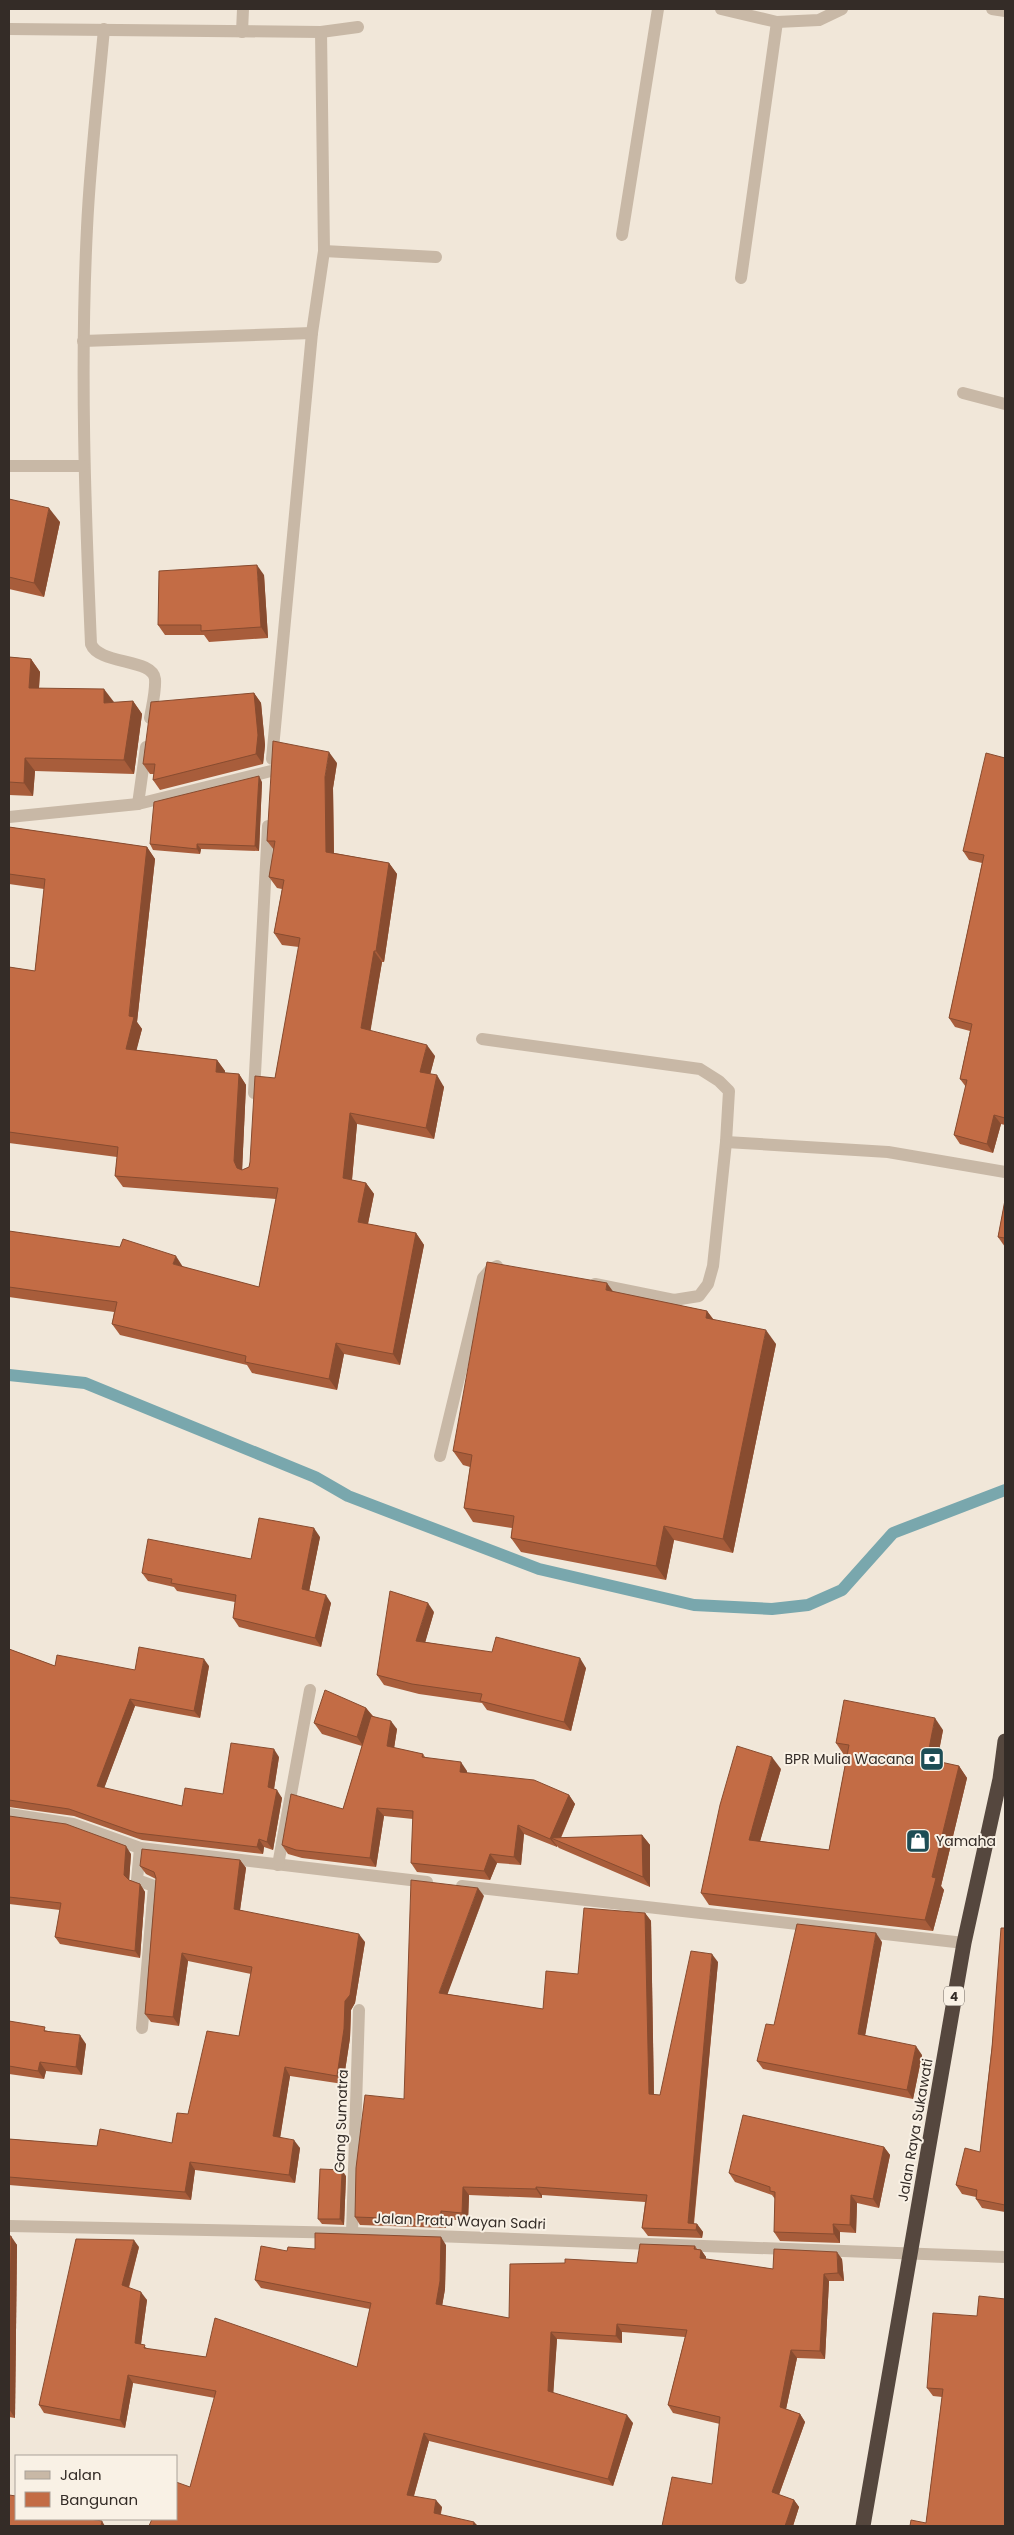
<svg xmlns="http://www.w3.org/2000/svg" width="1014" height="2535" viewBox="0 0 1014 2535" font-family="Poppins,sans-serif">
  <rect width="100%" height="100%" fill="#f1e7d9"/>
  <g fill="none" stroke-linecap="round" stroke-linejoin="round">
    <!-- stream -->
    <path stroke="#79a7ad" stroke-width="12" d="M9 1375 85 1383 315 1477 348 1496 539 1569 694 1605 772 1609 808 1605 842 1590 893 1533 1005 1490"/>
    <!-- minor -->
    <g stroke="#c8b8a6" stroke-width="12">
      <path d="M721 9 777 22 819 20 842 9"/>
      <path d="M992 9 1005 11"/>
      <path d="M9 29 321 32 358 27"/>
      <path d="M104 29C98 95 90 162 87 228 80 367 85 505 91 644 99 665 153 658 155 679 156 691 152 706 150 718"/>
      <path d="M242 32 243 9"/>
      <path d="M622 235 658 9"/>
      <path d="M324 251 436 257"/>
      <path d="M741 278 777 22"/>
      <path d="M83 341 312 333"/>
      <path d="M963 393 1005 404"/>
      <path d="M9 466H83"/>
      <path d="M272 759 312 333 324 251 321 32"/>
      <path d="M138 804 146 747"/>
      <path d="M9 817 138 804 271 771"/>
      <path d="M482 1039 700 1069 719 1081 729 1091 726 1142 713 1266 708 1284 699 1296 674 1300 595 1284"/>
      <path d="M254 1093 268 826"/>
      <path d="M726 1142 888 1152 1005 1172"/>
      <path d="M440 1456 483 1278 491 1269 497 1266"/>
      <path d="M9 1814 73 1824 140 1848 427 1882"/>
      <path d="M140 1848 137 1880 154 1886 142 2028"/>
      <path d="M278 1865 310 1690"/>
      <path d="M462 1886 964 1943"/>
      <path d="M9 2226 352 2233 1005 2257"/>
      <path d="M352 2233 359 2010"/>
    </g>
    <!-- highway -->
    <path stroke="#55473e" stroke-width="15" d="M863 2526 964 1943 1000 1779 1005 1741"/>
  </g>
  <!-- wall -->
  <g fill="#a85d3b">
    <path d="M9 499 60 522 44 597 9 589Z"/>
    <path d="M264 575 268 638 209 642 204 635H165L158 625Z"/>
    <path d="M9 657 31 659 40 672 39 688 114 703 133 701 142 714 134 774 35 771 33 796 9 795Z"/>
    <path d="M254 693 261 703 265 745 263 764 160 790 153 780 154 774H150L143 764Z"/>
    <path d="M1005 758V1125L1001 1124 993 1153 960 1144 954 1135 966 1087 960 1079 970 1031 955 1027 949 1018 982 863 969 860 963 851Z"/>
    <path d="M337 763 333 788 334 853 389 863 397 874 384 962H382L370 1031 435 1056 430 1074 444 1087 434 1139 357 1124 352 1180 366 1183 374 1194 368 1224 416 1233 424 1245 400 1365 344 1354 337 1390 252 1373 247 1365 120 1335 112 1324 114 1312 9 1297V1231L183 1267 259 1287 276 1199 123 1187 115 1176 117 1157 9 1143V967L35 971 44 889 9 884V827L147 847 155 859 137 1022 142 1029 136 1050 217 1060 225 1071V1073L239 1074 246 1085 242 1170 249 1167 275 1078 299 947 282 945 274 933 282 889 277 888 269 877 274 850 267 841Z"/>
    <path d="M262 782 259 851 201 849 200 854 153 850 150 844Z"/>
    <path d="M1005 1200V1247L998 1237Z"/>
    <path d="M613 1292 707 1311 714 1320 776 1344 733 1553 674 1540 666 1580 521 1552 511 1538 512 1528 473 1522 464 1508 470 1467 463 1465 453 1451Z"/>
    <path d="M320 1537 309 1591 331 1603 321 1647 239 1627 233 1618 235 1602 177 1591 174 1587 148 1581 142 1573 251 1559Z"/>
    <path d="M434 1612 425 1642 586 1668 571 1731 487 1710 482 1703 419 1694 384 1685 377 1675Z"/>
    <path d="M9 1649 55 1666 135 1670 209 1666 200 1718 135 1706 104 1788 182 1806 223 1794 279 1757 274 1789 282 1798 273 1850 264 1847 263 1854 142 1840 74 1816 9 1807Z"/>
    <path d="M366 1708 373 1716 397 1729 394 1748 423 1754 425 1757 467 1771V1773L569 1795 575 1804 561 1838 642 1835 650 1845V1887L559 1848 557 1846V1847L524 1834 521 1865 497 1863 490 1880 417 1872 411 1863 413 1819 384 1816 376 1867 302 1858 288 1854 282 1845 343 1809 362 1746 322 1734 314 1723Z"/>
    <path d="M943 1730 937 1762 959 1766 967 1778 941 1886 944 1890 933 1931 709 1905 701 1893 781 1769 760 1841 829 1850 847 1755H844L836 1743Z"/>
    <path d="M9 1816 131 1854 129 1880 140 1884 145 1892 140 1958 60 1944 55 1937 60 1910 9 1904Z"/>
    <path d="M240 1860 246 1868 240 1910 365 1942 355 2003 351 2010 350 2038 343 2084 290 2076 280 2137 300 2148 295 2183 195 2170 191 2200 9 2185V2139L97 2146 172 2143 188 2114 239 2036 251 1974 188 1961 179 2026 151 2022 145 2014 156 1879 146 1874 140 1866Z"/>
    <path d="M484 1896 447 1994 543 2009 578 1974 645 1913 651 1921 654 2095H660L718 1962 694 2224H697L703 2232 702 2238 648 2236 642 2228 645 2202 542 2195V2198L469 2195 468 2221 446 2219V2228L360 2225 355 2217 404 2099Z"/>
    <path d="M1005 1928V2212L982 2208 976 2199V2197L962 2194 956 2185 980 2152Z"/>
    <path d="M882 1942 865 2035 922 2055 913 2099 763 2069 757 2061 774 2025Z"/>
    <path d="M9 2021 48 2031 86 2044 82 2075 46 2071 44 2079 9 2074Z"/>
    <path d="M884 2147 890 2155 879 2208 857 2203 856 2233 840 2232V2243L780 2241 774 2232 775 2199 772 2195 735 2182 729 2173Z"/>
    <path d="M346 2176 344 2225 322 2224 318 2219Z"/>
    <path d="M9 2236 17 2245 15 2418 9 2417Z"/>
    <path d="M446 2245 445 2289 442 2306 509 2318 637 2263 695 2246 697 2249 701 2250 706 2257V2259L773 2269 842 2259 844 2281H829L825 2359 797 2358 786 2409 800 2414 805 2422 779 2495 794 2500 799 2507 793 2526H662L712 2484 720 2424 673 2413 668 2405 685 2337 622 2332V2343L557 2339 553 2393 633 2423 613 2486 429 2441 414 2496 442 2507 441 2514 190 2487 215 2398 133 2383 125 2428 44 2413 39 2405 139 2247 129 2288 147 2300 141 2344 148 2349 206 2357 357 2367 370 2309 261 2288 255 2280 287 2251 315 2249Z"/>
    <path d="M977 2316 926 2523 942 2397 933 2396 927 2388Z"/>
  </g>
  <!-- shaded-wall -->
  <g fill="#884c30">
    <path d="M49 508 60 522 44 597 34 583Z"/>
    <path d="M257 565 264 575 268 638 261 627Z"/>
    <path d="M31 659 40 672 38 701 29 688Z"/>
    <path d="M104 689 114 702 104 703Z"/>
    <path d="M254 693 261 703 265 745 263 764 256 754Z"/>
    <path d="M133 701 142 714 134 774 124 760Z"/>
    <path d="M329 752 337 763 333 788 334 863 326 852 325 777Z"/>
    <path d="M25 758 35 771 33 796 24 783Z"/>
    <path d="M259 776 262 782 259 851 255 846Z"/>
    <path d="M197 844 201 849 200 854 197 849Z"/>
    <path d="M147 847 155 859 137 1022 142 1029 134 1060 126 1049Z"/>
    <path d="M389 863 397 874 384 962 376 951Z"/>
    <path d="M374 951 382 962 369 1040 361 1028Z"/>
    <path d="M427 1045 435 1056 428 1083 420 1072Z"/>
    <path d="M217 1060 225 1071 224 1083 216 1072Z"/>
    <path d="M239 1074 246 1085 242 1173 237 1168 234 1161Z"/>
    <path d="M437 1075 444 1087 434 1139 426 1128Z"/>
    <path d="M350 1113 357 1124 351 1190 343 1178Z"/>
    <path d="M994 1115 1001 1124 993 1153 987 1144Z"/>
    <path d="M366 1183 374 1194 366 1233 358 1222Z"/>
    <path d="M416 1233 424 1245 400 1365 393 1354Z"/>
    <path d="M176 1256 183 1267 173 1264Z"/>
    <path d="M607 1283 617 1297 606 1290Z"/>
    <path d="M707 1311 717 1325 706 1318Z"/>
    <path d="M766 1330 776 1344 733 1553 723 1539Z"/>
    <path d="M336 1343 344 1354 337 1390 329 1379Z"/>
    <path d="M664 1526 674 1540 666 1580 656 1566Z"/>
    <path d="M314 1528 320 1537 308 1597 302 1589Z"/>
    <path d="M326 1595 331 1603 321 1647 315 1638Z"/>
    <path d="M428 1603 434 1612 423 1650 416 1641Z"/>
    <path d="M580 1658 586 1668 571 1731 564 1722Z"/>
    <path d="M204 1659 209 1666 200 1718 194 1711Z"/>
    <path d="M130 1699 135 1706 102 1794 97 1786Z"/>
    <path d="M366 1708 374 1718 364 1747 357 1737Z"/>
    <path d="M935 1718 943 1730 935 1771 927 1759Z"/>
    <path d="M391 1721 397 1729 393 1755 387 1746Z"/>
    <path d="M274 1749 279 1757 273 1795 268 1787Z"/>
    <path d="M772 1757 781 1769 757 1852 749 1840Z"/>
    <path d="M461 1762 467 1771 466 1781 460 1772Z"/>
    <path d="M959 1766 967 1778 941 1886 944 1890 933 1931 925 1920 932 1877Z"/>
    <path d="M277 1790 282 1798 273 1850 267 1842Z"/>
    <path d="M569 1795 575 1804 559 1841 551 1838 557 1846V1847L550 1839Z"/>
    <path d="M377 1808 384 1816 376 1867 370 1858Z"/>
    <path d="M518 1825 524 1834 521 1865 514 1857Z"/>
    <path d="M642 1835 650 1845V1887L643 1877Z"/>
    <path d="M259 1839 264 1847 263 1854 257 1847Z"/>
    <path d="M126 1846 131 1854 129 1882 124 1875Z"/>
    <path d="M490 1854 497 1863 490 1880 484 1871Z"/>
    <path d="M240 1860 246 1868 239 1917 234 1909Z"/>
    <path d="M140 1884 145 1892 140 1958 135 1951Z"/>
    <path d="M478 1888 484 1896 445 2001 439 1993Z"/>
    <path d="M645 1913 651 1921 654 2102 649 2094Z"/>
    <path d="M876 1933 882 1942 864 2042 858 2034Z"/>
    <path d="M359 1934 365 1942 355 2003 351 2010 350 2038 343 2084 337 2076 345 2001Z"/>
    <path d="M182 1953 188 1961 179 2026 173 2017Z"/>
    <path d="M712 1954 718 1962 693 2229 688 2223Z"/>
    <path d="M80 2035 86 2044 82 2075 76 2067Z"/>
    <path d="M916 2046 922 2055 913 2099 907 2090Z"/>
    <path d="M40 2062 46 2071 44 2079 38 2071Z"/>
    <path d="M285 2067 290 2076 279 2145 273 2136Z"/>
    <path d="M294 2140 300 2148 295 2183 289 2175Z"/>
    <path d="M884 2147 890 2155 879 2208 873 2199Z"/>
    <path d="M190 2162 195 2170 191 2200 185 2192Z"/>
    <path d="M342 2170 346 2176 344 2225 340 2219Z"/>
    <path d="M463 2187 469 2195 468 2221 462 2213Z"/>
    <path d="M536 2187 542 2195V2198L536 2189Z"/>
    <path d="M851 2195 857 2203 856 2233 850 2225Z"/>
    <path d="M441 2211 446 2219V2228L440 2220Z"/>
    <path d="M697 2224 703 2232 702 2238 696 2230Z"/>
    <path d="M833 2224 840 2232V2243L834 2234Z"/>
    <path d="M11 2236 17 2245 15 2418 9 2409Z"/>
    <path d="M441 2237 446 2245 445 2289 441 2312 436 2304Z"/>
    <path d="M134 2240 139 2247 127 2293 122 2285Z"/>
    <path d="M701 2250 706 2257 705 2266 700 2258Z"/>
    <path d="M837 2252 842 2259 844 2281 838 2273Z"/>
    <path d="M824 2274 829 2281 825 2359 820 2351Z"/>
    <path d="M141 2292 147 2300 140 2351 135 2343Z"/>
    <path d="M617 2324 622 2332V2343L616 2336Z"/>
    <path d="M551 2332 557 2339 553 2398 548 2391Z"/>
    <path d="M791 2350 797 2358 785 2414 780 2407Z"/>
    <path d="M128 2375 133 2383 125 2428 120 2420Z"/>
    <path d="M800 2414 805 2422 777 2500 772 2492Z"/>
    <path d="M627 2415 633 2423 613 2486 608 2479Z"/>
    <path d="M424 2433 429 2441 412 2502 407 2495Z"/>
    <path d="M436 2500 442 2507 439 2520 434 2513Z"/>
    <path d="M794 2500 799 2507 793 2526H785Z"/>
    <path d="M102 2521 105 2526H101Z"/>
    <path d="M474 2522 478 2526H473Z"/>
  </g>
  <!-- building -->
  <g fill="#c36c45" stroke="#884c30">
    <path d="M9 499 49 508 34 583 9 577Z"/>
    <path d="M257 565 261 627 201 631V625H158L159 571Z"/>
    <path d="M9 657 31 659 29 688 104 689V703L133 701 124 760 25 758 24 783 9 782Z"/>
    <path d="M254 693 258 735 256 754 153 780 155 764H143L151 702Z"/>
    <path d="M273 741 329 752 325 777 326 852 389 863 376 951H374L361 1028 427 1045 420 1072 437 1075 426 1128 350 1113 343 1178 366 1183 358 1222 416 1233 393 1354 336 1343 329 1379 245 1362 246 1356 112 1324 117 1302 9 1287V1231L120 1247 123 1239 176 1256 173 1264 259 1287 278 1188 115 1176 118 1147 9 1132V967L35 971 45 879 9 874V827L147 847 129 1016 134 1017 126 1049 217 1060 216 1072 239 1074 234 1161 237 1168 242 1170 249 1167 250 1162 255 1076 275 1078 300 938 274 933 284 880 269 877 275 841H267Z"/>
    <path d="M986 753 1005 758V1118L994 1115 987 1144 954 1135 967 1080 960 1079 972 1024 949 1018 984 855 963 851Z"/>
    <path d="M259 776 255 846 197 844V849L150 844 154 802Z"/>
    <path d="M1005 1200V1238L998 1237Z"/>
    <path d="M487 1262 607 1283 606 1290 707 1311 706 1318 766 1330 723 1539 664 1526 656 1566 511 1538 514 1516 464 1508 472 1455 453 1451Z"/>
    <path d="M259 1518 314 1528 302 1589 326 1595 315 1638 233 1618 236 1595 171 1583 172 1579 142 1573 148 1539 251 1559Z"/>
    <path d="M390 1591 428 1603 416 1641 492 1652 496 1637 580 1658 564 1722 480 1701 482 1694 412 1684 377 1675Z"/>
    <path d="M139 1647 204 1659 194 1711 130 1699 97 1786 182 1806 185 1788 223 1794 231 1743 274 1749 268 1787 277 1790 267 1842 259 1839 257 1847 137 1833 69 1809 9 1800V1649L55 1666 57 1655 135 1670Z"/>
    <path d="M325 1690 366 1708 357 1737 314 1723Z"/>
    <path d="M844 1700 935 1718 927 1759 959 1766 932 1877 936 1878 925 1920 701 1893 720 1805 737 1746 772 1757 749 1840 829 1850 849 1745 836 1743Z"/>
    <path d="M371 1716 391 1721 387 1746 423 1754 422 1757 461 1762 460 1772 534 1780 569 1795 550 1839 518 1825 514 1857 490 1854 484 1871 411 1863 413 1811 377 1808 370 1858 296 1850 282 1845 291 1794 343 1809Z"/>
    <path d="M9 1816 66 1824 126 1846 124 1875 129 1880 140 1884 135 1951 55 1937 61 1903 9 1897Z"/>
    <path d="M642 1835 643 1877 551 1838Z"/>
    <path d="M142 1849 240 1860 234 1909 359 1934 350 1995 345 2001 344 2029 337 2076 285 2067 273 2136 294 2140 289 2175 190 2162 185 2192 9 2177V2139L97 2146 100 2129 172 2143 177 2113 188 2114 207 2031 239 2036 252 1967 182 1953 173 2017 145 2014 156 1878 154 1872 140 1866Z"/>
    <path d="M411 1880 478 1888 439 1993 543 2009 546 1971 578 1974 584 1908 645 1913 649 2094 660 2095 691 1951 712 1954 688 2223 697 2224 696 2230 642 2228 647 2195 536 2187V2189L463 2187 462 2213 441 2211 440 2220 355 2217 356 2168 365 2095 404 2099Z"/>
    <path d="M797 1924 876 1933 858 2034 916 2046 907 2090 757 2061 766 2024 774 2025Z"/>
    <path d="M1001 1928H1005V2205L976 2199 977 2190 956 2185 965 2148 980 2152 992 2048Z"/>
    <path d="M9 2021 45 2027 44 2031 80 2035 76 2067 40 2062 38 2071 9 2066Z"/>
    <path d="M743 2115 884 2147 873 2199 851 2195 850 2225 833 2224 834 2234 774 2232 775 2192 770 2191V2187L729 2173Z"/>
    <path d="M320 2169 342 2170 340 2219H318Z"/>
    <path d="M315 2233 441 2237 440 2281 436 2304 509 2318 510 2264 565 2263V2259L637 2263 640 2244 695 2246 694 2249 701 2250 700 2258 773 2269 774 2249 837 2252 838 2273 824 2274 820 2351 791 2350 780 2407 800 2414 772 2492 794 2500 785 2526H662L672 2477 712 2484 720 2417 668 2405 687 2330 617 2324 616 2336 551 2332 548 2391 627 2415 608 2479 424 2433 407 2495 436 2500 434 2513 474 2522 473 2526H149L152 2519H176V2482L190 2487 216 2391 128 2375 120 2420 39 2405 76 2239 134 2240 122 2285 141 2292 135 2343 145 2345 144 2348 206 2357 215 2318 357 2367 371 2303 255 2280 261 2246 287 2251 288 2247 315 2249Z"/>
    <path d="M9 2236H11L9 2395Z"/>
    <path d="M979 2296 1005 2299V2526H910L911 2520 926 2523 943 2389 927 2388 933 2313 977 2316Z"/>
    <path d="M9 2495 16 2496V2519H90L102 2521 101 2526H9Z"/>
  </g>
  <!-- icons -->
  <defs>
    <symbol id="bank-square" viewBox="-11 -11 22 22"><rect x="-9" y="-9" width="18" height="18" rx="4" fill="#1d4d55" stroke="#f9f1e5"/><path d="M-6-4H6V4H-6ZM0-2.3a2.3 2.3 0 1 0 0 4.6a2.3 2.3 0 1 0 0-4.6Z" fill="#fff"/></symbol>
    <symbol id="shop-square" viewBox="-11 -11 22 22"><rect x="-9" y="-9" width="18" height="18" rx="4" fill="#1d4d55" stroke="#f9f1e5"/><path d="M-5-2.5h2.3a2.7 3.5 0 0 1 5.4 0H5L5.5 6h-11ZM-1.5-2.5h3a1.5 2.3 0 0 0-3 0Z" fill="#fff"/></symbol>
  </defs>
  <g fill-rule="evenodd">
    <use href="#bank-square" x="918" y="1745" width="28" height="28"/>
    <use href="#shop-square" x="904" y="1827" width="28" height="28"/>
  </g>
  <g text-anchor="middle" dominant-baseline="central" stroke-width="4" stroke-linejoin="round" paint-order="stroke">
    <!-- shield labels -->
    <rect fill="#f9f1e5" stroke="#6f6760" stroke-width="1" x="944" y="1986.5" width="20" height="19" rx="4"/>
    <g font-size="12" font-weight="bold" fill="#342c27">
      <text x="954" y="1996">4</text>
    </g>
    <!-- poi labels -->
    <g font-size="14" fill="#342c27" stroke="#f9f1e5" text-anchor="end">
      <text x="914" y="1759">BPR Mulia Wacana</text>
      <text x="936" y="1841" text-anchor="start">Yamaha</text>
    </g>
    <!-- street labels -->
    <g font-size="14" fill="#342c27" stroke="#f9f1e5">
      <text transform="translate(341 2121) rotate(-88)">Gang Sumatra</text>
      <text transform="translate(915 2130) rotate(-80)">Jalan Raya Sukawati</text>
      <text transform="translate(460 2221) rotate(2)">Jalan Pratu Wayan Sadri</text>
    </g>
  </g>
  <!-- border -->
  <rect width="1014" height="2535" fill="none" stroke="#342c27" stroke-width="20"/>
  <!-- legend -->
  <rect x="15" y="2455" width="162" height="65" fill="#f9f1e5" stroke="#aaa299"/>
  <rect x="25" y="2471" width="25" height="8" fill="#c8b8a6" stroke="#aaa299"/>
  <text x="60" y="2480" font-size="15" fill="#342c27">Jalan</text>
  <rect x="25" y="2492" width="25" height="15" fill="#c36c45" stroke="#aaa299"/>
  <text x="60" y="2505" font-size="15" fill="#342c27">Bangunan</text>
</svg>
